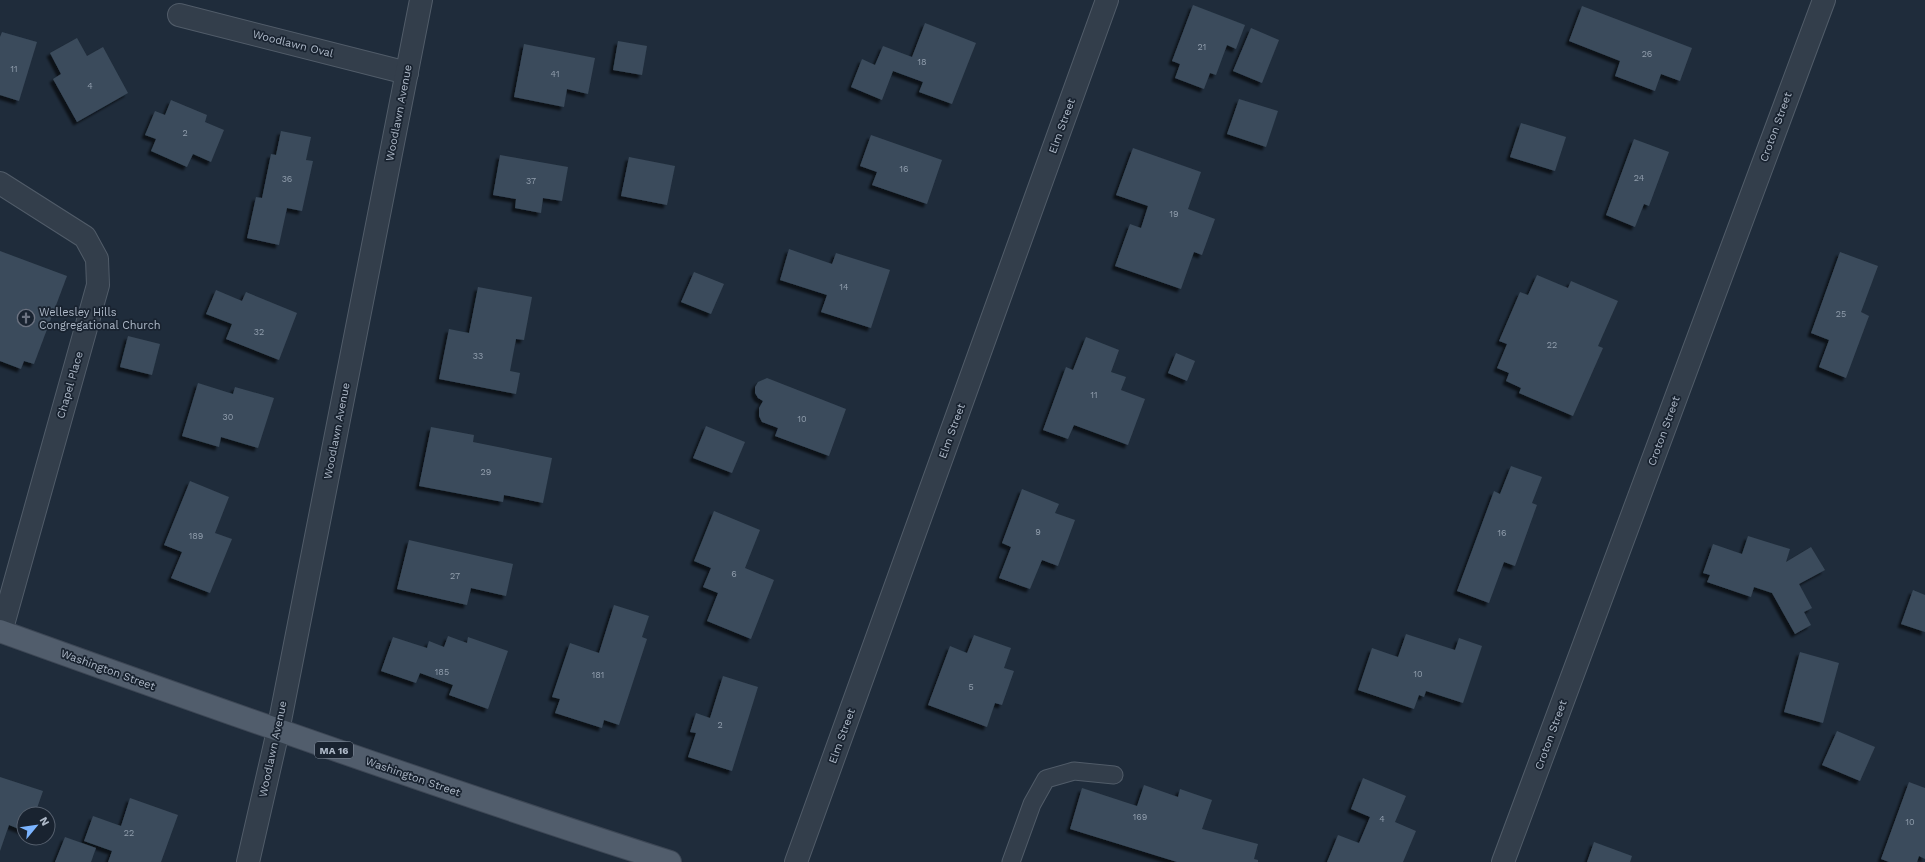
<svg xmlns="http://www.w3.org/2000/svg" width="1925" height="862" viewBox="0 0 1925 862" font-family="'Work Sans',sans-serif">
  <defs>
    <filter id="shadow"><feDropShadow dx="-3.5" dy="3.5" stdDeviation="1" flood-color="#0009"/></filter>
  </defs>
  <rect width="100%" height="100%" fill="#1f2c3b"/>
  <!-- building -->
  <g fill="#3b4b5b" filter="url(#shadow)">
    <path d="M1193 5 1245 25 1236 49 1227 45 1216 75 1210 73 1204 89 1175 78 1180 64 1172 61Z"/>
    <path d="M1582 6 1692 48 1680 81 1661 74 1655 91 1615 76 1620 61 1569 41Z"/>
    <path d="M925 23 976 43 952 104 919 92 923 82 893 71 882 100 851 87 862 59 875 65 883 46 912 57Z"/>
    <path d="M1251 28 1279 40 1262 83 1233 71Z"/>
    <path d="M2 32 37 42 19 101 0 95V37Z"/>
    <path d="M77 38 87 56 103 47 128 93 77 122 53 79 61 74 50 53Z"/>
    <path d="M618 41 647 46 642 75 613 70Z"/>
    <path d="M524 44 595 58 588 94 567 89 564 107 514 97Z"/>
    <path d="M1239 99 1278 111 1266 147 1227 134Z"/>
    <path d="M171 100 207 115 205 122 224 130 211 162 193 154 187 167 151 151 156 139 145 135 155 111 165 115Z"/>
    <path d="M1521 123 1566 137 1555 171 1510 157Z"/>
    <path d="M281 131 311 137 306 160 313 161 302 211 287 208 279 245 247 238 256 197 262 198 271 154 276 155Z"/>
    <path d="M871 135 942 160 927 204 872 185 877 172 860 166Z"/>
    <path d="M1634 139 1669 152 1649 206 1644 204 1635 227 1606 215Z"/>
    <path d="M1133 148 1201 172 1188 209 1215 219 1202 255 1194 252 1181 289 1115 266 1130 224 1141 228 1148 206 1116 195Z"/>
    <path d="M500 155 568 167 562 201 543 198 541 213 515 208 516 199 493 195Z"/>
    <path d="M629 157 675 166 667 205 621 196Z"/>
    <path d="M789 249 832 264 836 253 890 270 871 328 821 312 827 295 780 280Z"/>
    <path d="M0 251 67 276 34 364 24 361 21 369 0 361Z"/>
    <path d="M1840 252 1878 266 1861 312 1869 316 1846 378 1819 367 1829 340 1811 333Z"/>
    <path d="M694 272 724 284 711 314 681 302Z"/>
    <path d="M1537 275 1568 288 1571 281 1618 301 1598 346 1603 348 1573 416 1519 393 1521 388 1506 381 1509 373 1497 368 1507 344 1499 341 1520 292 1528 295Z"/>
    <path d="M478 287 532 297 524 340 516 339 510 371 520 373 516 394 439 379 449 329 469 333Z"/>
    <path d="M216 290 242 301 246 292 297 313 279 360 226 339 232 324 206 314Z"/>
    <path d="M128 336 160 344 152 375 120 367Z"/>
    <path d="M1086 337 1119 350 1111 372 1126 377 1121 390 1145 399 1128 445 1074 425 1068 439 1043 430 1066 367 1073 370Z"/>
    <path d="M1176 353 1195 361 1187 381 1168 373Z"/>
    <path d="M767 378 846 409 829 456 775 436 778 428 762 422 759 416V408L763 401 758 398 755 393V387L758 382Z"/>
    <path d="M198 383 233 394 235 387 274 398 258 448 221 437 219 447 182 436Z"/>
    <path d="M706 426 745 442 732 473 693 458Z"/>
    <path d="M431 427 474 435 473 442 552 458 543 503 504 495 503 502 419 486Z"/>
    <path d="M1511 466 1542 477 1532 503 1537 505 1515 566 1504 562 1489 603 1457 591 1494 491 1500 494Z"/>
    <path d="M190 481 229 497 215 533 232 539 210 593 171 578 182 552 164 545Z"/>
    <path d="M1022 489 1059 504 1055 513 1075 520 1058 566 1042 560 1030 589 999 578 1011 547 1002 543Z"/>
    <path d="M714 511 760 530 745 568 774 580 751 639 707 621 718 593 703 587 711 568 694 561Z"/>
    <path d="M1748 536 1790 549 1786 562 1811 547 1825 570 1799 584 1812 608 1804 612 1811 625 1795 634 1772 593 1754 587 1751 597 1707 582 1710 575 1703 573 1713 544 1742 554Z"/>
    <path d="M409 540 513 564 506 596 471 588 467 605 397 589Z"/>
    <path d="M1913 590 1925 595V632L1901 624Z"/>
    <path d="M614 605 649 616 642 637 647 639 619 725 604 720 602 728 555 713 560 699 552 697 570 643 599 653Z"/>
    <path d="M1406 634 1455 650 1459 638 1482 646 1463 703 1426 691 1424 697 1419 695 1414 709 1358 690 1372 648 1398 657Z"/>
    <path d="M974 635 1011 648 1004 668 1014 671 1002 705 995 703 987 727 928 705 950 646 967 653Z"/>
    <path d="M448 636 467 643 468 637 508 651 488 709 449 695 453 685 420 673 416 683 381 671 393 637 427 648 429 641 444 647Z"/>
    <path d="M1800 652 1839 663 1823 723 1784 712Z"/>
    <path d="M723 676 758 687 732 771 688 757 696 733 690 732 696 713 710 718Z"/>
    <path d="M1837 731 1875 747 1860 781 1822 765Z"/>
    <path d="M0 777 43 791 35 814H24V831L9 825 0 851Z"/>
    <path d="M1363 778 1406 796 1395 822 1416 831 1403 862H1327L1338 835 1359 843 1370 817 1351 809Z"/>
    <path d="M1909 782 1925 788V859L1919 856 1917 862H1889L1881 859Z"/>
    <path d="M1144 785 1178 797 1180 789 1212 800 1202 829 1258 844 1254 859 1258 860V862H1177L1070 829 1082 788 1137 806Z"/>
    <path d="M130 798 178 815 161 862H108L112 851 84 841 93 816 121 826Z"/>
    <path d="M65 837 96 848 91 862H55Z"/>
    <path d="M1594 842 1632 856 1630 862H1587Z"/>
  </g>
  <g fill="none" stroke-linecap="round" stroke-linejoin="round">
    <defs>
      <path id="service" d="M1011 862 1032 804 1046 779 1074 771 1114 775"/>
      <g id="minor">
        <path d="M179 15 407 73"/>
        <path d="M0 183 85 237 97 259 98 285 1 632"/>
        <path d="M248 862 278 731 421 0"/>
        <path d="M796 862 1107 0"/>
        <path d="M1503 862 1824 0"/>
      </g>
      <path id="primary" d="M0 631C222 711 445 790 670 862"/>
    </defs>
    <!-- service casing -->
    <use href="#service" stroke="#515c69" stroke-width="19"/>
    <!-- minor casing -->
    <use href="#minor" stroke="#515c69" stroke-width="24"/>
    <!-- primary casing -->
    <use href="#primary" stroke="#3d4755" stroke-width="24"/>
    <!-- service -->
    <use href="#service" stroke="#333e4b" stroke-width="17"/>
    <!-- minor -->
    <use href="#minor" stroke="#333e4b" stroke-width="22"/>
    <!-- primary -->
    <use href="#primary" stroke="#515d6c" stroke-width="22"/>
  </g>
  <!-- icons -->
  <defs>
    <symbol id="church-ring" viewBox="-11 -11 22 22"><circle r="9.5" fill="#192330" stroke="#6b7280" stroke-width="1.5"/><path d="M-1.2-6h2.4v3.5h3.3v2.4h-3.3V6h-2.4V-.1h-3.3v-2.4h3.3Z" fill="#6b7280"/></symbol>
  </defs>
  <g fill-rule="evenodd">
    <use href="#church-ring" x="16" y="308" width="20" height="20"/>
  </g>
  <g text-anchor="middle" dominant-baseline="central" stroke-width="3.5" stroke-linejoin="round" paint-order="stroke">
    <!-- number labels -->
    <g font-size="9" fill="#919ead">
      <text x="1202" y="47">21</text>
      <text x="1647" y="54">26</text>
      <text x="922" y="62">18</text>
      <text x="14" y="69">11</text>
      <text x="555" y="74">41</text>
      <text x="90" y="86">4</text>
      <text x="185" y="133">2</text>
      <text x="904" y="169">16</text>
      <text x="1639" y="178">24</text>
      <text x="287" y="179">36</text>
      <text x="531" y="181">37</text>
      <text x="1174" y="214">19</text>
      <text x="844" y="287">14</text>
      <text x="1841" y="314">25</text>
      <text x="259" y="332">32</text>
      <text x="1552" y="345">22</text>
      <text x="478" y="356">33</text>
      <text x="1094" y="395">11</text>
      <text x="228" y="417">30</text>
      <text x="802" y="419">10</text>
      <text x="486" y="472">29</text>
      <text x="1038" y="532">9</text>
      <text x="1502" y="533">16</text>
      <text x="196" y="536">189</text>
      <text x="734" y="574">6</text>
      <text x="455" y="576">27</text>
      <text x="442" y="672">185</text>
      <text x="1418" y="674">10</text>
      <text x="598" y="675">181</text>
      <text x="971" y="687">5</text>
      <text x="720" y="725">2</text>
      <text x="1140" y="817">169</text>
      <text x="1382" y="819">4</text>
      <text x="1910" y="822">10</text>
      <text x="129" y="833">22</text>
    </g>
    <!-- shield labels -->
    <rect fill="#192330" stroke="#818c9a" stroke-width="1" x="315" y="742" width="38" height="16" rx="3"/>
    <g font-size="10" font-weight="bold" fill="#aeb9c8">
      <text x="334" y="750">MA 16</text>
    </g>
    <!-- street labels -->
    <g font-size="11" fill="#aeb9c8" stroke="#192330">
      <text transform="translate(293 44) rotate(14)">Woodlawn Oval</text>
      <text transform="translate(399 113) rotate(-79)">Woodlawn Avenue</text>
      <text transform="translate(1062 126) rotate(-70)">Elm Street</text>
      <text transform="translate(1776 127) rotate(-70)">Croton Street</text>
      <text transform="translate(70 385) rotate(-74)">Chapel Place</text>
      <text transform="translate(337 431) rotate(-79)">Woodlawn Avenue</text>
      <text transform="translate(952 431) rotate(-70)">Elm Street</text>
      <text transform="translate(1664 431) rotate(-70)">Croton Street</text>
      <text transform="translate(108 670) rotate(20)">Washington Street</text>
      <text transform="translate(1551 735) rotate(-70)">Croton Street</text>
      <text transform="translate(842 736) rotate(-70)">Elm Street</text>
      <text transform="translate(273 749) rotate(-78)">Woodlawn Avenue</text>
      <text transform="translate(413 777) rotate(19)">Washington Street</text>
    </g>
    <!-- poi labels -->
    <g font-size="11" fill="#aeb9c8" stroke="#192330" text-anchor="start">
      <text x="39" y="312">Wellesley Hills<tspan x="39" dy="13">Congregational Church</tspan></text>
    </g>
  </g>
  <!-- north arrow -->
  <g transform="translate(36 826) rotate(61)"><circle r="19" fill="#192330" stroke="#555f6d"/>
  <path d="M0-3L7 15L0 10L-7 15Z" fill="#7bb4ff"/>
  <text y="-6" font-size="11" font-weight="bold" text-anchor="middle" fill="#aeb9c8">N</text>
  </g>
</svg>
